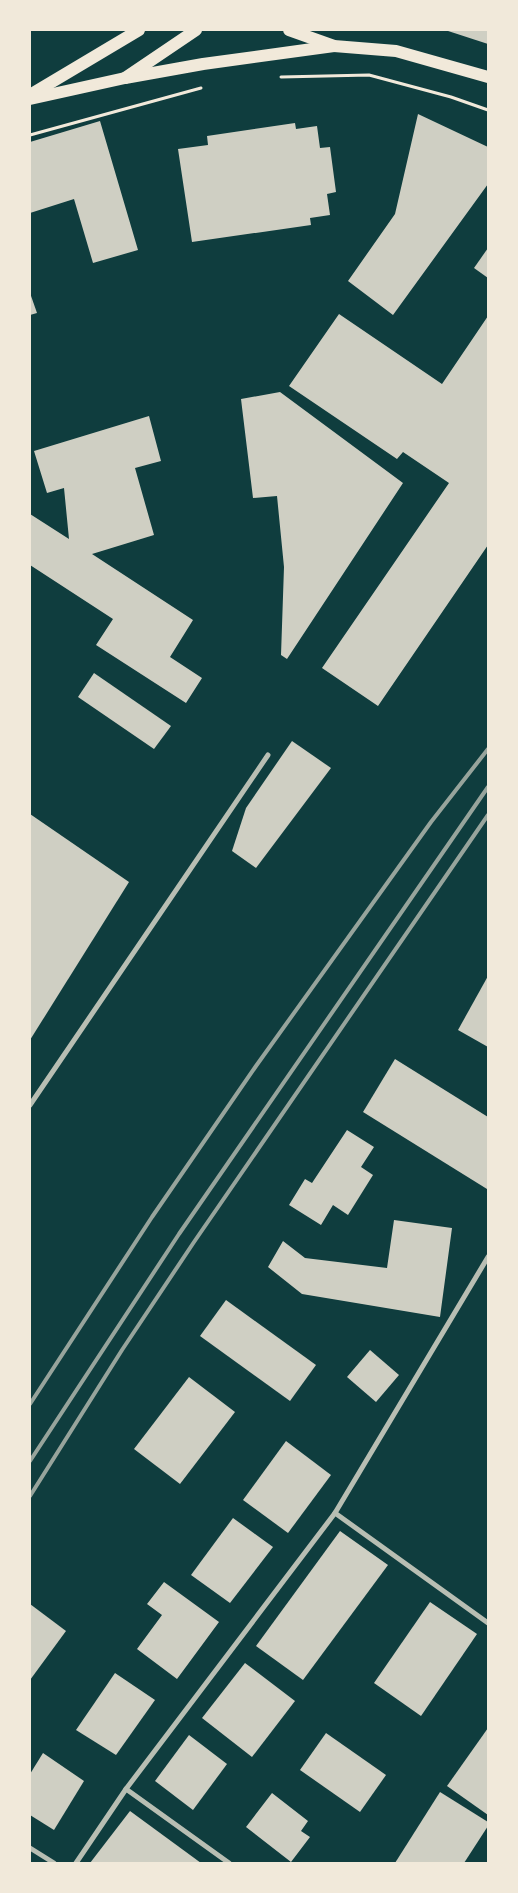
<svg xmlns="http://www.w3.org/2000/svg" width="518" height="1893" viewBox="0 0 518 1893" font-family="'DejaVu Sans',sans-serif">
  <rect width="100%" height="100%" fill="#0f3d3e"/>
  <!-- building -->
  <g fill="#cfcfc3">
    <path d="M445 30H488V44Z"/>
    <path d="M418 114 488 147V184L393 315 348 281 395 214Z"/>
    <path d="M100 121 138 250 93 263 74 199 30 213V142Z"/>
    <path d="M295 123 296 129 317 126 320 148 330 147 336 192 327 194 330 215 310 218 311 225 192 242 178 149 208 145 207 136Z"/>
    <path d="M488 248V278L474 268Z"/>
    <path d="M30 293 37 313 30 315Z"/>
    <path d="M339 314 442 384 488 316V545L378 706 322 668 449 483 403 452 397 459 289 386Z"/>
    <path d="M280 392 403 483 287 659 281 655 284 567 277 496 253 498 241 399Z"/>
    <path d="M149 416 161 461 135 468 154 535 92 554 193 620 170 657 202 678 186 703 96 645 113 619 30 565V514L69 539 64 488 47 493 34 451Z"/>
    <path d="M94 673 171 726 154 749 78 697Z"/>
    <path d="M292 741 331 768 256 868 232 851 246 808Z"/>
    <path d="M30 814 129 882 30 1040Z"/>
    <path d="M488 976V1047L458 1030Z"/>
    <path d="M395 1059 488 1117 487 1189 363 1112Z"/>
    <path d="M347 1130 374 1147 361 1167 373 1175 348 1215 333 1205 321 1225 289 1205 305 1179 312 1183Z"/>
    <path d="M394 1220 452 1228 440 1317 302 1294 268 1267 283 1241 305 1258 387 1268Z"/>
    <path d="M226 1300 316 1365 290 1401 200 1336Z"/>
    <path d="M370 1350 399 1375 376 1402 347 1377Z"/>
    <path d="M189 1377 235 1412 180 1484 134 1449Z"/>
    <path d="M286 1441 331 1475 288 1533 243 1500Z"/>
    <path d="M233 1518 273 1547 230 1603 191 1575Z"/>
    <path d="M340 1531 388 1565 303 1680 256 1646Z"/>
    <path d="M164 1582 219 1622 177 1679 137 1649 162 1615 147 1604Z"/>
    <path d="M430 1602 477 1634 421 1716 374 1683Z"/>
    <path d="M30 1604 66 1631 30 1680Z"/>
    <path d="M245 1663 295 1701 252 1757 202 1718Z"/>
    <path d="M115 1673 155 1700 116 1755 76 1730Z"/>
    <path d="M488 1728V1815L447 1786Z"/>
    <path d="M326 1733 386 1775 360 1812 300 1770Z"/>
    <path d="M189 1735 227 1764 193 1810 155 1781Z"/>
    <path d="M43 1753 84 1781 54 1830 30 1815V1774Z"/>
    <path d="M440 1792 488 1822V1826L464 1863H395Z"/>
    <path d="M272 1793 308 1821 301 1831 310 1837 291 1862 246 1827Z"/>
    <path d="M130 1811 201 1863H90Z"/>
  </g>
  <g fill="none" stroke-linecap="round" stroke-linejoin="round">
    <!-- path -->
    <g stroke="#f1e9da" stroke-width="3">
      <path d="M281 77 369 75 451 97 488 110"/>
      <path d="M30 135 201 88"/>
    </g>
    <!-- minor -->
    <g stroke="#b8beb3" stroke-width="5">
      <path d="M30 1105 268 755"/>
      <path d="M335 1513 488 1623"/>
      <path d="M126 1789 229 1863"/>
      <path d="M30 1848 54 1863"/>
      <path d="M76 1863 126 1789 335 1513 488 1257"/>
    </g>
    <!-- primary -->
    <g stroke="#f1e9da" stroke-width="12">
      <path d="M289 30 334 46 396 51 488 77"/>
      <path d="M125 78 203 64 334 46"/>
      <path d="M30 95 139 30"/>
      <path d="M30 99 125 78 196 30"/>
    </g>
    <!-- rail -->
    <g stroke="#97a49c" stroke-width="4">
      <path d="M30 1404 152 1217 256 1066 431 822 488 749"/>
      <path d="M30 1461 179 1234 488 787"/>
      <path d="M30 1496 122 1350 194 1242 488 815"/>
    </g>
  </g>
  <!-- border -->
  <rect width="518" height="1893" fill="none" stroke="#f1e9da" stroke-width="62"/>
</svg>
